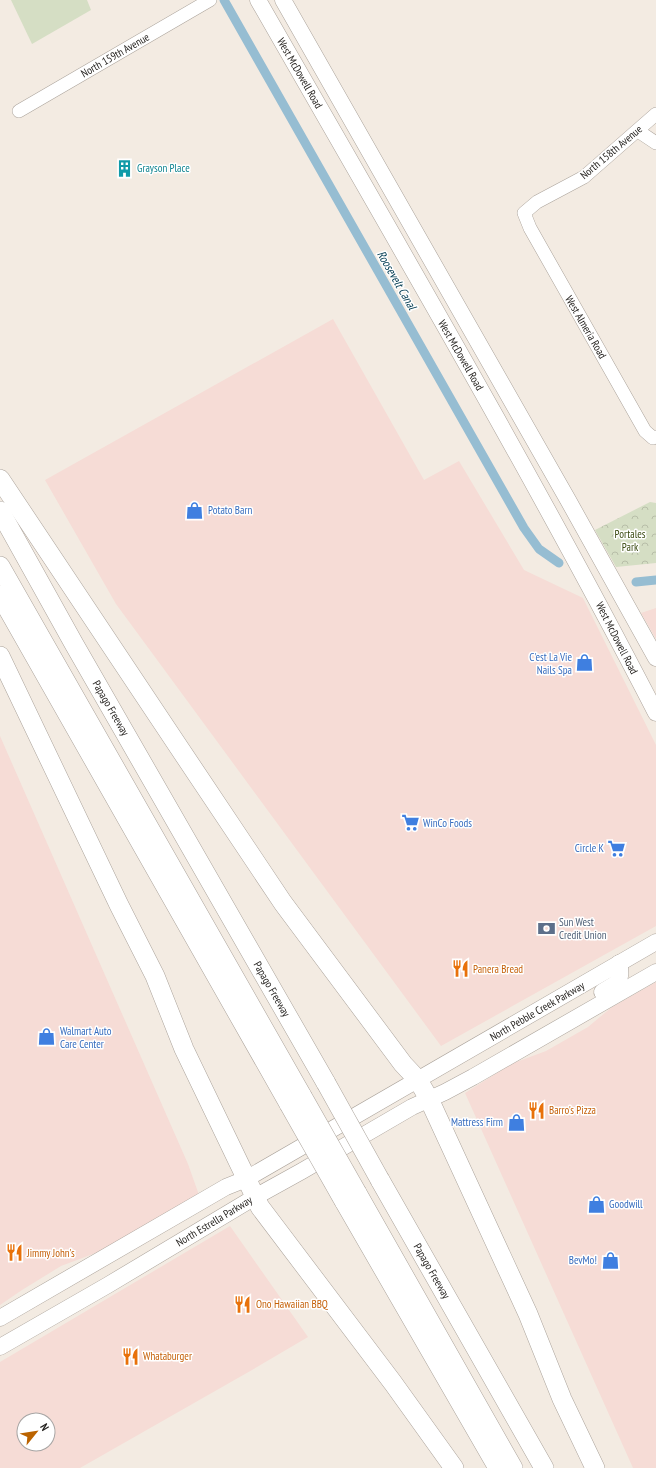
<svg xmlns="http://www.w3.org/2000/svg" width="656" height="1468" viewBox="0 0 656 1468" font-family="'PT Sans Narrow',sans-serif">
  <defs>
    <pattern id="park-crowns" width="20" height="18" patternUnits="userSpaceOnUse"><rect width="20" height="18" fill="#d5dec4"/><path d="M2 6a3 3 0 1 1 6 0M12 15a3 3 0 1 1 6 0" fill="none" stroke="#b7bea8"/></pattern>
  </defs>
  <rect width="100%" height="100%" fill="#f3ebe2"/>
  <!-- commercial -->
  <g fill="#f6dcd6" fill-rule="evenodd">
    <path d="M333 319 424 480 459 461 524 570 583 598 656 745V926L441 1046 116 604 45 480Z"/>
    <path d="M656 608V639L641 613Z"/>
    <path d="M0 736 188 1164 199 1195 101 1251 61 1266 22 1290 0 1305Z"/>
    <path d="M656 982V1468H633L465 1093 511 1064 546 1051 588 1027 612 1007Z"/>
    <path d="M230 1226 308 1337 252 1370 80 1468H0V1362ZM24 1420H48V1444H24Z"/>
  </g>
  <!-- grass -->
  <path fill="#d5dec4" d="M11 0H87L91 10 32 44Z"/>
  <!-- park -->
  <path fill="url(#park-crowns)" d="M650 502 656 503V563L616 567 595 530Z"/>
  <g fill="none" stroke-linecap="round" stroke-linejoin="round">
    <!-- canal -->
    <g stroke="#96bdd2" stroke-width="9">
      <path d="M224 0 524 528 539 549 559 563"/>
      <path d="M636 582 656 580"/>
    </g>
    <defs>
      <g id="minor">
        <path d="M19 111 210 0"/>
        <path d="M656 114 584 177 537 202 524 213 530 228 645 431 653 438 656 437"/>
        <path d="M638 131 656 143"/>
      </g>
      <g id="major">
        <path d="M258 0C393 236 531 471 656 713"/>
        <path d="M283 0 568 500 656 658"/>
        <path d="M602 992C616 983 624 982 619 963"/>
        <path d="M0 1318 226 1187 246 1179 656 942"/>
        <path d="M0 1347 108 1285 255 1197 302 1171 412 1107 445 1092 473 1077 656 972"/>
      </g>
      <g id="highway">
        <path d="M0 479 180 749 283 903 403 1064 418 1080 429 1099 528 1314 562 1399 595 1468"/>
        <path d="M0 511 74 644 326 1083"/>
        <path d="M0 566 302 1096"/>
        <path d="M0 595 289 1104"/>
        <path d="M0 656 119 905 155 976 184 1049 260 1207 393 1383 454 1468"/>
        <path d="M380 1180 544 1468"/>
        <path d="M357 1193 513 1468"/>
        <path d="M344 1201 498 1468"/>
      </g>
    </defs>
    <!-- minor casing -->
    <use href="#minor" stroke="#aba39b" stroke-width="14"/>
    <!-- major casing -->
    <use href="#major" stroke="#aba39b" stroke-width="17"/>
    <!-- highway casing -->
    <use href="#highway" stroke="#aba39b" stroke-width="20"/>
    <!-- minor -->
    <use href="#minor" stroke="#fff" stroke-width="13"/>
    <!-- major -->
    <use href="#major" stroke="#fff" stroke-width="16"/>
    <!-- highway -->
    <use href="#highway" stroke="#fff" stroke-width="19"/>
    <defs>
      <g id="highway-bridge">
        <path d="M326 1083 380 1180"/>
        <path d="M302 1096 357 1193"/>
        <path d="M289 1104 344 1201"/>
      </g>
    </defs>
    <!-- highway-bridge casing -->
    <use href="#highway-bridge" stroke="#aba39b" stroke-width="20" stroke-linecap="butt"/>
    <!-- highway-bridge -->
    <use href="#highway-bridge" stroke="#fff" stroke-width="19"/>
  </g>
  <!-- icons -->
  <defs>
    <symbol id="building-bare" viewBox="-9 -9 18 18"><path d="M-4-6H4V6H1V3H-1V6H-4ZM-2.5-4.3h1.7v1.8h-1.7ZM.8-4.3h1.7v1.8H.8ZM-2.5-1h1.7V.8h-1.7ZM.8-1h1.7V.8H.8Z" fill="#0f9aa8" stroke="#fff" stroke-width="2.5" paint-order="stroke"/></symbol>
    <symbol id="shop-bare" viewBox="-9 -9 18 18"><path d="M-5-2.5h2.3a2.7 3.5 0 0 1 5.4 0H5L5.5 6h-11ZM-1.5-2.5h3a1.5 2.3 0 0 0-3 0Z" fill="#3f7fe0" stroke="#fff" stroke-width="2.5" paint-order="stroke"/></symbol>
    <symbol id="supermarket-bare" viewBox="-9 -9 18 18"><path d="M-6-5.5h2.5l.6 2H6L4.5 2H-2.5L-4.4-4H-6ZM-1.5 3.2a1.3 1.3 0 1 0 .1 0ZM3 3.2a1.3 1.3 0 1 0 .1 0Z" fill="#3f7fe0" stroke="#fff" stroke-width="2.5" paint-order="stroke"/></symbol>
    <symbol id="bank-bare" viewBox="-9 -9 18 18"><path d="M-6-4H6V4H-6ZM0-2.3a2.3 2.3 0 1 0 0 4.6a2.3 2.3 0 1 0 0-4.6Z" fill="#5c6f8a" stroke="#fff" stroke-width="2.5" paint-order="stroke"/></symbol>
    <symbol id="restaurant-bare" viewBox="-9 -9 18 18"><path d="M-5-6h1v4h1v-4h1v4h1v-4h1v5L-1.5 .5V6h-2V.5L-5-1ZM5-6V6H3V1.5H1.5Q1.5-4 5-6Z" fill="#e8710a" stroke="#fff" stroke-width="2.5" paint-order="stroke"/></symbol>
  </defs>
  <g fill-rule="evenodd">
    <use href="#building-bare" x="112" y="156" width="25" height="25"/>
    <use href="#shop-bare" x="182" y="498" width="25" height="25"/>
    <use href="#shop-bare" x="572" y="650" width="25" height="25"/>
    <use href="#supermarket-bare" x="398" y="810" width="25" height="25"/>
    <use href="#supermarket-bare" x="604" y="836" width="25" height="25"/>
    <use href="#bank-bare" x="534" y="916" width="25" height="25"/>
    <use href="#restaurant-bare" x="448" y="956" width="25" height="25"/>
    <use href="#shop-bare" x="34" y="1024" width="25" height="25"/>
    <use href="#restaurant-bare" x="524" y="1098" width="25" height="25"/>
    <use href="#shop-bare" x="504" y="1110" width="25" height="25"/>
    <use href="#shop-bare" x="584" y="1192" width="25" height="25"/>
    <use href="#restaurant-bare" x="2" y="1240" width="25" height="25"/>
    <use href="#shop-bare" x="598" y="1248" width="25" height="25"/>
    <use href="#restaurant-bare" x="230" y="1292" width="25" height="25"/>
    <use href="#restaurant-bare" x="118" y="1344" width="25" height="25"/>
  </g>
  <g text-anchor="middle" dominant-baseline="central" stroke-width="3" stroke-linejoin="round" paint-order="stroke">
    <!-- street labels -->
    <g font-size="11" fill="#221f1c" stroke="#fff">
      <text transform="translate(115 55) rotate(-30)">North 159th Avenue</text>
      <text transform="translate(300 73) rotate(60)">West McDowell Road</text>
      <text transform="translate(611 152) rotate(-40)">North 158th Avenue</text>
      <text transform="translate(586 327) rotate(60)">West Almeria Road</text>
      <text transform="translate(461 355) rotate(60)">West McDowell Road</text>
      <text transform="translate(617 638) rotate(63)">West McDowell Road</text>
      <text transform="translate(111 708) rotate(60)">Papago Freeway</text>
      <text transform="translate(272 989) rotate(60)">Papago Freeway</text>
      <text transform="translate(537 1011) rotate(-30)">North Pebble Creek Parkway</text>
      <text transform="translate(214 1221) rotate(-31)">North Estrella Parkway</text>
      <text transform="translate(432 1271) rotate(60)">Papago Freeway</text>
    </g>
    <!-- culture labels -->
    <g font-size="11" fill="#0d838f" stroke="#fff" text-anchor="start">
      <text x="137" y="168">Grayson Place</text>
    </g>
    <!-- shop labels -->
    <g font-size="11" fill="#366cbe" stroke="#fff" text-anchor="start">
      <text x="208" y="510">Potato Barn</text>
      <text x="572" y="657" text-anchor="end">C'est La Vie<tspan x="572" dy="13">Nails Spa</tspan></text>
      <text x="423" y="823">WinCo Foods</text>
      <text x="604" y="848" text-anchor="end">Circle K</text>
      <text x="60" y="1031">Walmart Auto<tspan x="60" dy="13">Care Center</tspan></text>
      <text x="503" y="1122" text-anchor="end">Mattress Firm</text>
      <text x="609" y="1204">Goodwill</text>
      <text x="597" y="1260" text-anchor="end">BevMo!</text>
    </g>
    <!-- park labels -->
    <g font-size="11" fill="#37470e" stroke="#fff">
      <text x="630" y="534">Portales<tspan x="630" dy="13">Park</tspan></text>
    </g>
    <!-- service labels -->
    <g font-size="11" fill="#4e5e75" stroke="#fff" text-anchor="start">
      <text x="559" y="922">Sun West<tspan x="559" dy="13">Credit Union</tspan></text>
    </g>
    <!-- food labels -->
    <g font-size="11" fill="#c56008" stroke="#fff" text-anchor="start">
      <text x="473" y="969">Panera Bread</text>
      <text x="549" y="1110">Barro's Pizza</text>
      <text x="27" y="1253">Jimmy John's</text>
      <text x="256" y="1304">Ono Hawaiian BBQ</text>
      <text x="143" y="1356">Whataburger</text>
    </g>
    <!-- water labels -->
    <g font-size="12" font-style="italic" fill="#033c52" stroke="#fff">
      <text transform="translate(397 280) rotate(60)">Roosevelt Canal</text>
    </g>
  </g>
  <!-- north arrow -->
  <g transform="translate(36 1432) rotate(60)"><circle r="19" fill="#ffffff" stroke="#a7a5a4"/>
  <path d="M0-3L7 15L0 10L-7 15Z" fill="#bb6300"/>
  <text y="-6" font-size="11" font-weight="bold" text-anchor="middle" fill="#221f1c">N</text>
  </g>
</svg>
